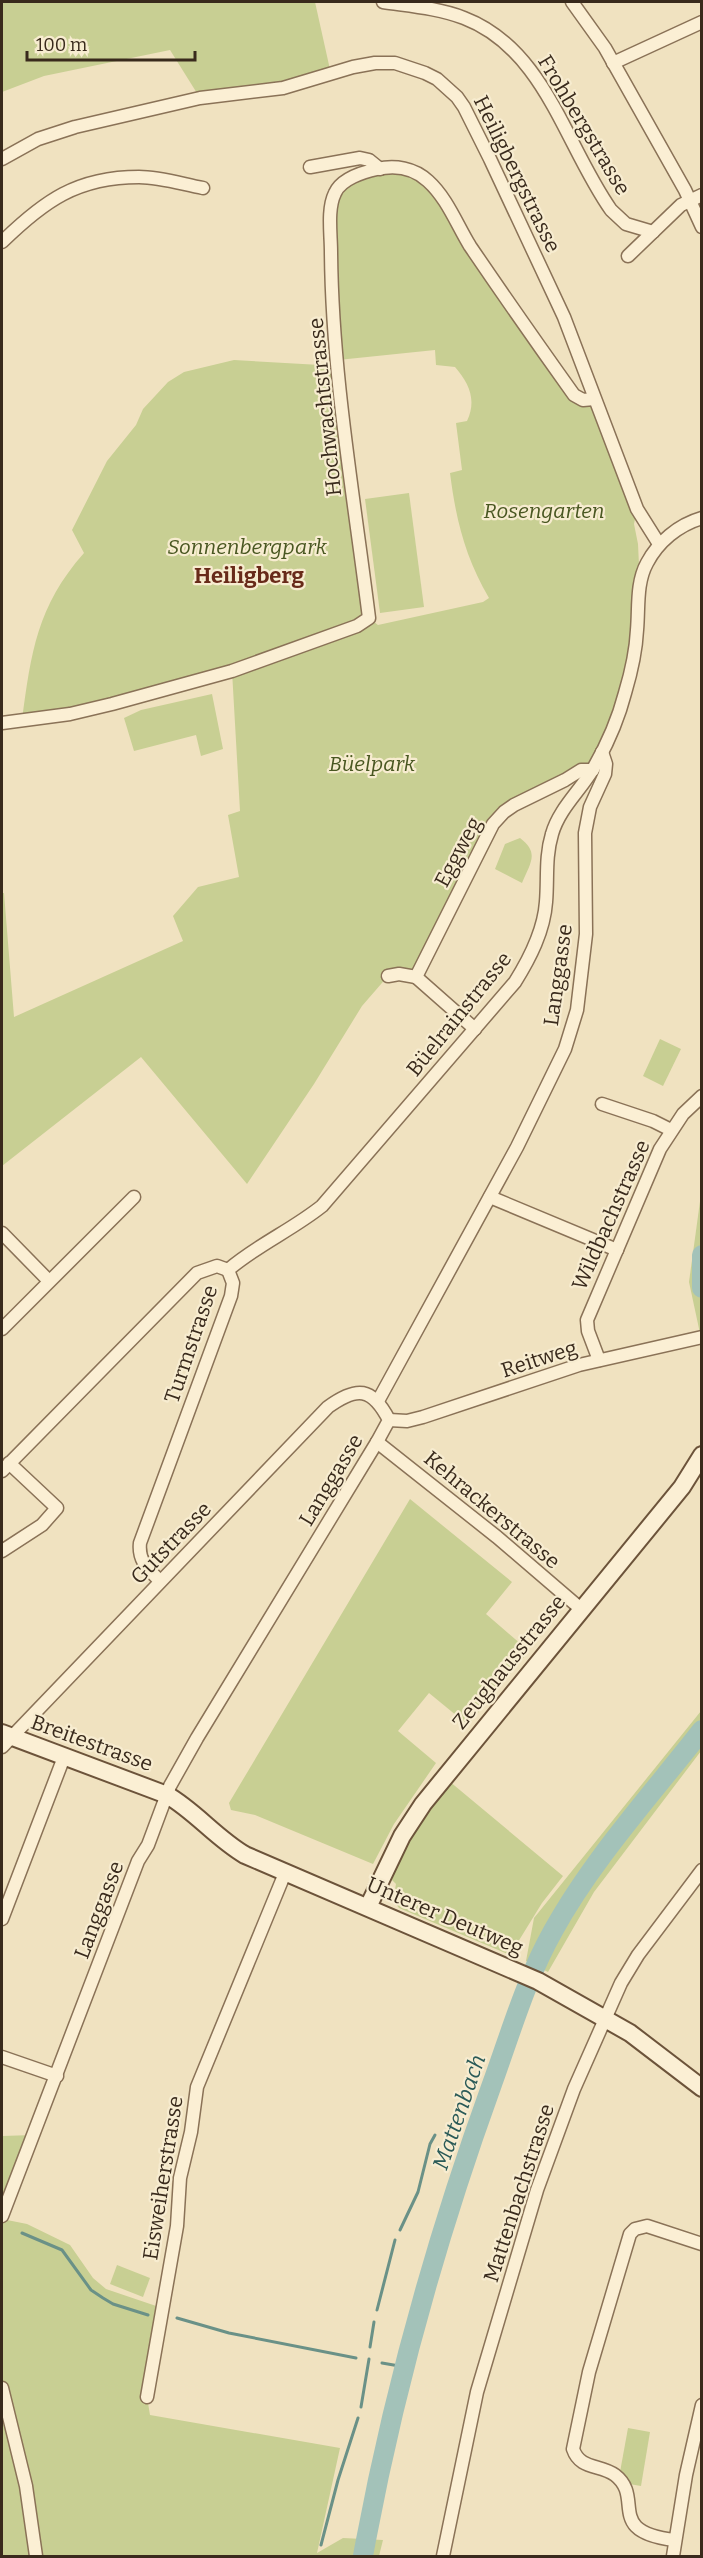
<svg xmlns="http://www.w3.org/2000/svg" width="703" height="2558" viewBox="0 0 703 2558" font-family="Bitter,serif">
  <rect width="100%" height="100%" fill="#f0e2c0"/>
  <!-- green -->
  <g fill="#c8cf93">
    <path d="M2 2H315L331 74 200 98 170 50 44 76 2 92Z"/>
    <path d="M365 172 419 174 574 395 594 399 637 509 634 524 638 544 640 586 630 674 593 770 504 812 416 977 388 976 362 1006 314 1084 247 1184 141 1057 2 1166V893H4L14 1017 183 941 173 916 198 887 239 877 228 815 240 811 232 671 22 720C31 653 37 606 84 553L72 530 107 461 136 425 143 409 168 382 184 372 234 360 338 366 369 618 378 625 483 602 489 598C465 557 456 520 450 473L462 470 456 423 467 421C477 400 469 383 455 367L436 365 435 350 338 360 334 194Z"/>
    <path d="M409 493 424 607 380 613 365 499Z"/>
    <path d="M212 694 223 749 201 756 196 735 134 751 124 718 141 710Z"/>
    <path d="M520 838C540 853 530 863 522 883L495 869 505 844Z"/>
    <path d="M660 1039 681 1049 663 1086 643 1076Z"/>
    <path d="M701 1194V1338L689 1282Z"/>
    <path d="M410 1499 512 1582 486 1614 529 1651 468 1725 429 1693 398 1731 436 1763 394 1824 373 1864 255 1815 231 1810 229 1803Z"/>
    <path d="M701 1711V1751L594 1892 548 1972 526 1961 534 1918Z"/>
    <path d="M449 1781 563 1876 542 1903 510 1955 399 1908 393 1900 396 1884 392 1880 400 1857 412 1835Z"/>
    <path d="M33 2135 2 2216V2136Z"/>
    <path d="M2 2219 27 2224 70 2245 93 2278 106 2289 162 2308 147 2397 150 2415 340 2448 317 2553 343 2538 383 2540 379 2556H2Z"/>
    <path d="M117 2265 150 2278 143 2297 110 2284Z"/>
    <path d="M628 2428 650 2432 641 2486 629 2484 620 2472Z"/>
  </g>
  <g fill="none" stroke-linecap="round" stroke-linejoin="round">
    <!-- stream -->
    <g stroke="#6a9187" stroke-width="3">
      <path d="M470 2140H472"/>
      <path d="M400 2230 418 2192 430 2144 435 2135"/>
      <path d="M22 2233 62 2250 91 2290 103 2298 113 2304 148 2315"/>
      <path d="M377 2310 395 2240"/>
      <path d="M177 2318 229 2333 356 2358"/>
      <path d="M370 2347 374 2322"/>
      <path d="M382 2363 405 2367"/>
      <path d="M361 2407 369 2359"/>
      <path d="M321 2545 338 2480 358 2418"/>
    </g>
    <!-- river -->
    <g stroke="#a3c2b9" stroke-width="20">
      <path d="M702 1255V1288"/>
      <path d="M363 2556C392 2397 436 2239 491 2087 510 2035 526 1979 553 1931 592 1860 652 1794 702 1730"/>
    </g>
    <defs>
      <g id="street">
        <path d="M383 2C410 6 438 8 464 18 545 49 565 145 611 210L626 224 653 232"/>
        <path d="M572 2 605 48 685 190 702 227"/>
        <path d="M613 63 702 22"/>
        <path d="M2 159 38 139 75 127 200 98 283 88 353 67 375 63H395L425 73 437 79 457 97 464 107 490 159 564 317 637 509 659 544"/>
        <path d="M310 167 360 158 369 160 380 169"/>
        <path d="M2 242C44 201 77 177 139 177 160 177 182 184 203 188"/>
        <path d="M628 256 681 205 702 195"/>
        <path d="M2 723 70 714 112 704 232 671 357 626 369 618C354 497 332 374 331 252 331 234 327 209 335 193 341 179 363 172 377 169 395 165 414 168 428 181 447 198 457 225 470 246 504 296 539 346 574 395L583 400 594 399"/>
        <path d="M388 976 399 974 416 977"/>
        <path d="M416 977 493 824 504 812 514 805 565 780 581 770H593"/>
        <path d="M416 977 475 1029"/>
        <path d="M602 1104 653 1121 671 1130"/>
        <path d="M490 1197 617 1250"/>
        <path d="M2 1233 49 1281"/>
        <path d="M228 1270C257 1245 292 1230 322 1206L515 982C530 958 544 931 546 902 548 879 545 857 552 834 559 809 580 791 593 769 607 745 618 720 625 693 631 673 636 651 637 630 639 608 636 583 647 563 658 542 678 525 702 518"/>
        <path d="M2 1329 134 1197"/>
        <path d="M599 1360 588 1331 587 1320 660 1149 683 1114 702 1096"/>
        <path d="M378 1401 517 1147 565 1049 577 1010 586 934 585 833 590 807 605 774 606 764 602 752"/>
        <path d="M389 1420 407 1421 423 1417 579 1365 702 1337"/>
        <path d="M377 1442 497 1537 581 1609"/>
        <path d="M2 1471 197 1273 217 1266 228 1270"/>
        <path d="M2 1551 42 1525 57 1508 9 1463"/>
        <path d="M160 1581C148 1569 138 1561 140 1543L231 1296 233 1283 228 1270"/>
        <path d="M2 1747 328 1407C357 1386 372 1387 389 1420L377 1442 197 1738 170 1786 148 1845 138 1861 2 2216"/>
        <path d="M2 1919 64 1757"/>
        <path d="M2 2057 57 2076"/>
        <path d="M2 2388 26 2486 36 2556"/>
        <path d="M147 2397 177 2226 180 2178 191 2132 197 2087 285 1873"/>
        <path d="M675 2540C604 2532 645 2498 615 2475 600 2464 580 2470 573 2449L589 2372 630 2234 635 2229 647 2226 702 2244"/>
        <path d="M443 2556 477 2392 537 2190 574 2089 621 1983 638 1955 702 1870"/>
        <path d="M673 2556 686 2475 702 2405"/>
      </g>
      <g id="secondary">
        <path d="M2 1733 167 1795C195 1811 216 1838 245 1855L538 1981 630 2033 702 2088"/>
        <path d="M368 1907 402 1836 423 1804 682 1487 702 1455"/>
      </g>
    </defs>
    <!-- street casing -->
    <use href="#street" stroke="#8a7257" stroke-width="15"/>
    <!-- secondary casing -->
    <use href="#secondary" stroke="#6c533a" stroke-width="20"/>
    <!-- street -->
    <use href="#street" stroke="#fbefd4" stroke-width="12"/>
    <!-- secondary -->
    <use href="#secondary" stroke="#fbefd4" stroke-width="16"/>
  </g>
  <g text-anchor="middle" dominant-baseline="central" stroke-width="4.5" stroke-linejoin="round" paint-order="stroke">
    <!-- street labels -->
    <g font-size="21" fill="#392a1c" stroke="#f7ecd0">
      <text transform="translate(584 125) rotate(59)">Frohbergstrasse</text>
      <text transform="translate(517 174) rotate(64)">Heiligbergstrasse</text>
      <text transform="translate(325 407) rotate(-96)">Hochwachtstrasse</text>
      <text transform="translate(458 852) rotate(-62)">Eggweg</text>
      <text transform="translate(558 975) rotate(-82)">Langgasse</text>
      <text transform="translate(459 1014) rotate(-51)">Büelrainstrasse</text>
      <text transform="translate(611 1215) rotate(-66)">Wildbachstrasse</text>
      <text transform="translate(191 1344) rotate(-71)">Turmstrasse</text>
      <text transform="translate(539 1359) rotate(-18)">Reitweg</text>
      <text transform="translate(331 1480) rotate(-59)">Langgasse</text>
      <text transform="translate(492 1510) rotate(40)">Kehrackerstrasse</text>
      <text transform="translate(171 1543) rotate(-46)">Gutstrasse</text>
      <text transform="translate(509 1662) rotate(-51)">Zeughausstrasse</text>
      <text transform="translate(92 1743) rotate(20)">Breitestrasse</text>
      <text transform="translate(99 1910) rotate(-69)">Langgasse</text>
      <text transform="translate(445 1916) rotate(23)">Unterer Deutweg</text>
      <text transform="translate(163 2178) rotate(-81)">Eisweiherstrasse</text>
      <text transform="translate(519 2193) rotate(-72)">Mattenbachstrasse</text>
    </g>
    <!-- park labels -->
    <g font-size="21" font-style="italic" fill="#495721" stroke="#f7ecd0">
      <text x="544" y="511">Rosengarten</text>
      <text x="247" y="547">Sonnenbergpark</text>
      <text x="372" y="764">Büelpark</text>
    </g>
    <!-- neighbourhood labels -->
    <g font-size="22" font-weight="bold" fill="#682a19" stroke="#f7ecd0">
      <text x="249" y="575">Heiligberg</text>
    </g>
    <!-- water labels -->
    <g font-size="22" font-style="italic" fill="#2a5a57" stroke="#f7ecd0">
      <text transform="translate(459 2112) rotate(-71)">Mattenbach</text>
    </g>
  </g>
  <!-- border -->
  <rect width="703" height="2558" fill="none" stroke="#392a1c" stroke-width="6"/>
  <!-- scale -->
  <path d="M27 51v9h168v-9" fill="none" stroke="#392a1c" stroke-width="3"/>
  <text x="36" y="51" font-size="18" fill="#392a1c" stroke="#f7ecd0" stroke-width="4.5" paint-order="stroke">100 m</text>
</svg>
